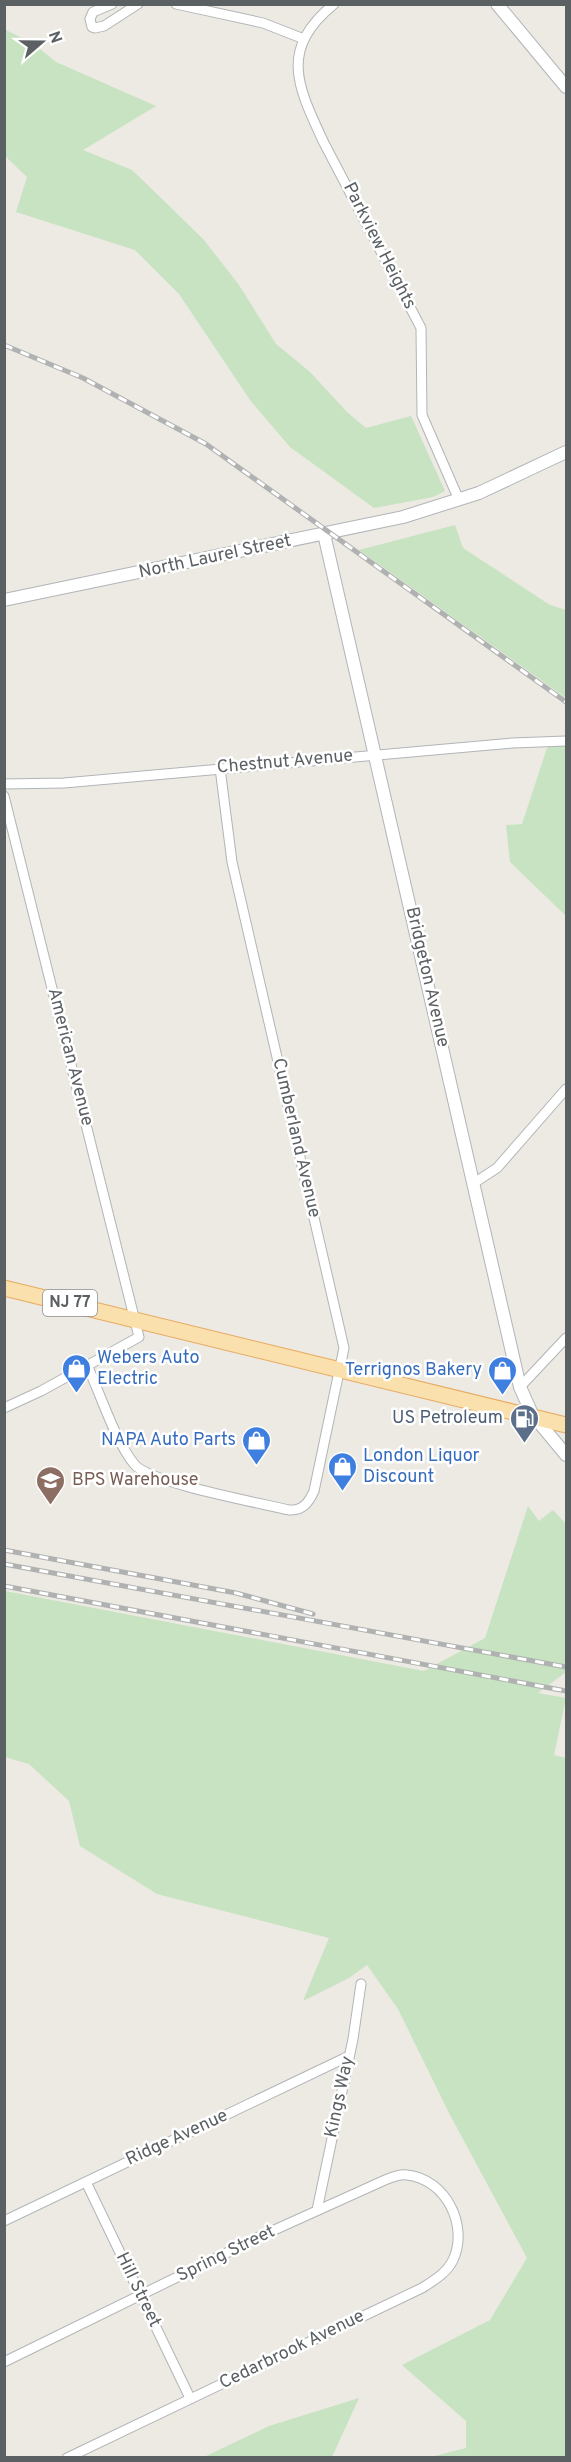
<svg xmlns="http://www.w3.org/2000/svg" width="571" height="2462" viewBox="0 0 571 2462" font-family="Overpass,sans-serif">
  <rect width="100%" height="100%" fill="#ede9e3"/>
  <!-- green -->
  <g fill="#c7e3c1">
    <path d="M4 29 34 44 56 62 156 106 83 150 132 170 159 196 204 240 239 285 276 344 310 372 347 412 366 428 411 416 445 491 433 497 374 508 290 447 250 400 179 294 135 250 16 212 27 177 5 156Z"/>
    <path d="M455 525 463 548 550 605 566 610V698L359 550Z"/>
    <path d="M566 738V916L510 862 506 825 522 824 550 739Z"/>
    <path d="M528 1506 539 1521 553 1510 566 1524V1672L538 1693 566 1698 554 1755 566 1758V2457H431L466 2448V2421L402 2365 490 2320 527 2258 449 2113 398 2009 367 1965 349 1978 303 2001 329 1938 157 1894 80 1846 69 1801 29 1764 5 1757V1591L424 1671 485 1638Z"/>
    <path d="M359 2398 332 2457H204L269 2426Z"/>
  </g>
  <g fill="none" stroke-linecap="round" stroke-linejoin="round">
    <defs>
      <g id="minor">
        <path d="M112 4 93 12 90 19 92 27 95 28 104 26 138 4"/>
        <path d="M176 4 263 23 304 39"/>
        <path d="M334 4C278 50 298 87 324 143L421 328 422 415 459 500"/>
        <path d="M4 784 64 783 512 743 566 741"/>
        <path d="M4 796 139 1337 41 1391 4 1408"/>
        <path d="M474 1183 497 1168 566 1089"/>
        <path d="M87 1365C100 1393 116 1443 135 1465 151 1483 260 1503 289 1510 303 1511 309 1502 314 1491L344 1348 232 862 220 768"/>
        <path d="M520 1387 566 1338"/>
        <path d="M86 2182 190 2398"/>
        <path d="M317 2210 353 2039 361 1984"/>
        <path d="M4 2221 349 2056"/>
        <path d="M4 2362 261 2236 385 2180C392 2177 400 2174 407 2175 446 2179 469 2226 453 2260 447 2273 433 2281 422 2288L67 2458"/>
      </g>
      <g id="tertiary">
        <path d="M497 4 566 87"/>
        <path d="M324 534 520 1387 532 1414 566 1455"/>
        <path d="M4 600 403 517 479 493 566 452"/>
      </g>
      <path id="primary" d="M4 1288 566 1425"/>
    </defs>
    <!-- minor casing -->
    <use href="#minor" stroke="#b1b5b7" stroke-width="11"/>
    <!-- tertiary casing -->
    <use href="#tertiary" stroke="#b1b5b7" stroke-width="14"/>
    <!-- primary casing -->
    <use href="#primary" stroke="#e7ab62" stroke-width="17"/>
    <!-- minor -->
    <use href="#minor" stroke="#fff" stroke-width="9"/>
    <!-- tertiary -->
    <use href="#tertiary" stroke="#fff" stroke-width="12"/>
    <!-- primary -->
    <use href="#primary" stroke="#f9e0ac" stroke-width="15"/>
    <defs>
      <g id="rail">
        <path d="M4 345 83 378 206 444 566 702"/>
        <path d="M4 1550 236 1593 313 1614"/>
        <path d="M4 1564 566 1667"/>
        <path d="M4 1586 566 1691"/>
      </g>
    </defs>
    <!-- rail casing -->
    <use href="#rail" stroke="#b0b1b1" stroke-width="5"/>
    <!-- rail -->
    <use href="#rail" stroke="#fff" stroke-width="3" stroke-dasharray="9" stroke-linecap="butt"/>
  </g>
  <!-- icons -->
  <defs>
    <symbol id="shop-pin" viewBox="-11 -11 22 30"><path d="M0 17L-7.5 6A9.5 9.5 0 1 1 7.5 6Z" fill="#3f7fe0" stroke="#fff"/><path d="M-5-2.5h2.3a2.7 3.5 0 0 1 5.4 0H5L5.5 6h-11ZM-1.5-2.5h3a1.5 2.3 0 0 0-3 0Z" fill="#fff"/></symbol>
    <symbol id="fuel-pin" viewBox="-11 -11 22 30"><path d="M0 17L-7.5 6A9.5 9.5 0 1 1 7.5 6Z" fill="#5c6f8a" stroke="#fff"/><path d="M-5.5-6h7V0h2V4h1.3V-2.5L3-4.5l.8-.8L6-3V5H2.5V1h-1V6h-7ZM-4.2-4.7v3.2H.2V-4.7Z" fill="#fff"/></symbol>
    <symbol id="school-pin" viewBox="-11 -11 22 30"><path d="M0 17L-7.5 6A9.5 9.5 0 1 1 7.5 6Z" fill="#8d6e63" stroke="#fff"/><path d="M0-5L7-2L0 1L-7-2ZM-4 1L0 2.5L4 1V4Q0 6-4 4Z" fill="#fff"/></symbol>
  </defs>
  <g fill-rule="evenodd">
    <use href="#shop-pin" x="60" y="1352" width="33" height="45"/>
    <use href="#shop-pin" x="486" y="1354" width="33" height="45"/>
    <use href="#fuel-pin" x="508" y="1402" width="33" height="45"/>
    <use href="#shop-pin" x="240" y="1424" width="33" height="45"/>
    <use href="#shop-pin" x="326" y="1450" width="33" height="45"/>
    <use href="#school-pin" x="34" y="1464" width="33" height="45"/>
  </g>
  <g text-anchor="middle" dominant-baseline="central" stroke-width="5" stroke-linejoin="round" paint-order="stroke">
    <!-- shield labels -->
    <rect fill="#fff" stroke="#8c9092" stroke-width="1.5" x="43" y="1290" width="54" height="26" rx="4.5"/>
    <g font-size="16" font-weight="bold" fill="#5b6063">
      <text x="70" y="1303">NJ 77</text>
    </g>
    <!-- street labels -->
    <g font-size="18" fill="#5b6063" stroke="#fff">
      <text transform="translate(379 246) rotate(63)">Parkview Heights</text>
      <text transform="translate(215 557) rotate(-12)">North Laurel Street</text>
      <text transform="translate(285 762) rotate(-5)">Chestnut Avenue</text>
      <text transform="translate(427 977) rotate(77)">Bridgeton Avenue</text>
      <text transform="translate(70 1057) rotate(76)">American Avenue</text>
      <text transform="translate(296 1138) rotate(77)">Cumberland Avenue</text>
      <text transform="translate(340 2097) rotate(-78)">Kings Way</text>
      <text transform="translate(177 2138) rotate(-25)">Ridge Avenue</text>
      <text transform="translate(226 2254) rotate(-26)">Spring Street</text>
      <text transform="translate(138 2290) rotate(64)">Hill Street</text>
      <text transform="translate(292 2350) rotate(-26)">Cedarbrook Avenue</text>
    </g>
    <!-- shop labels -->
    <g font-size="18" fill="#366cbe" stroke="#fff" text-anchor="start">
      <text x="97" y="1358">Webers Auto<tspan x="97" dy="21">Electric</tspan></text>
      <text x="482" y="1370" text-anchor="end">Terrignos Bakery</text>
      <text x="236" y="1440" text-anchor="end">NAPA Auto Parts</text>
      <text x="363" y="1456">London Liquor<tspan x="363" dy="21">Discount</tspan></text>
    </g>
    <!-- service labels -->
    <g font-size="18" fill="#4e5e75" stroke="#fff" text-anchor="end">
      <text x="503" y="1418">US Petroleum</text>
    </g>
    <!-- education labels -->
    <g font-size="18" fill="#785e54" stroke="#fff" text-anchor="start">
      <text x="72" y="1480">BPS Warehouse</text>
    </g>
  </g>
  <!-- border -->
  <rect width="571" height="2462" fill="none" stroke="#5b6063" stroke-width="12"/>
  <!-- north arrow -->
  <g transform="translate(42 42) rotate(70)" stroke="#ffffff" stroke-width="4.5" paint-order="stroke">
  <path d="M0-4.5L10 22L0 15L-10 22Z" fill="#5b6063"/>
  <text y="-9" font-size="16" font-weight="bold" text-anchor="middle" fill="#5b6063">N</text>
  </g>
</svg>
